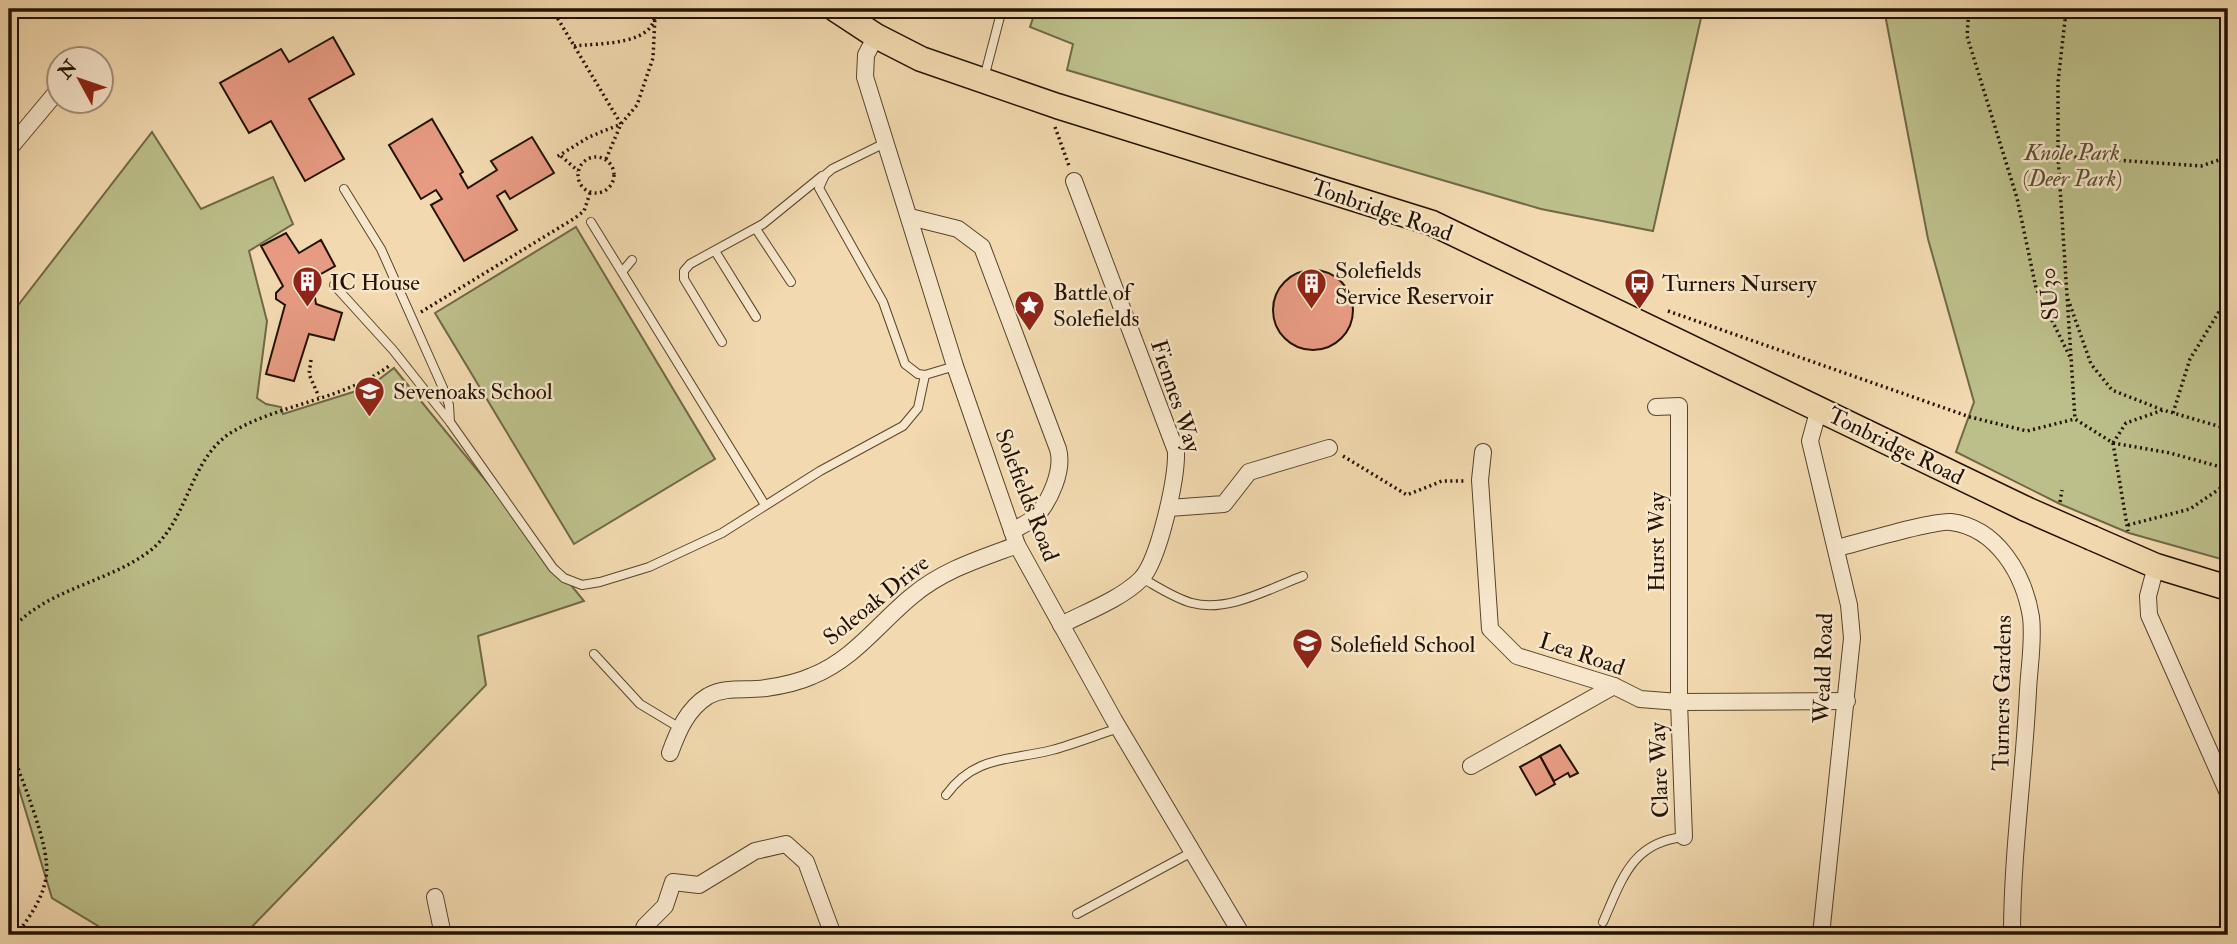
<svg xmlns="http://www.w3.org/2000/svg" width="2237" height="944" viewBox="0 0 2237 944" font-family="'IM FELL Double Pica',serif">
  <rect width="100%" height="100%" fill="#f2d9af"/>
  <filter id="stains"><feTurbulence type="fractalNoise" baseFrequency=".00286" numOctaves="4"/><feColorMatrix values="0 0 0 0 .2 0 0 0 0 .09 0 0 0 0 .02 0 0 0 .5 -.17"/></filter>
  <radialGradient id="worn" r=".72"><stop offset=".6" stop-color="#630" stop-opacity="0"/><stop offset="1" stop-color="#630" stop-opacity=".3"/></radialGradient>
  <!-- green -->
  <g fill="#bcbf8a" stroke="#706846" stroke-width="2">
    <path d="M1036 9H1703L1653 231 1541 209 1067 70 1073 44 1030 27Z"/>
    <path d="M1884 9H2228V561L2129 533 2060 504 1956 452 1974 402 1928 239Z"/>
    <path d="M152 132 201 209 273 177 293 224 249 251 267 321 257 398 266 404 281 407 283 414 369 387 394 368 584 601 478 636 486 685 244 935H113L52 898 9 756V317Z"/>
    <path d="M576 227 715 459 574 544 435 313Z"/>
  </g>
  <!-- building -->
  <g fill="#e79b83" stroke="#231201" stroke-width="2">
    <path d="M333 37 354 74 309 99 344 159 305 181 271 121 249 133 220 83 281 49 289 62Z"/>
    <path d="M432 119 463 172 460 174 468 188 497 170 491 161 532 137 554 173 510 199 505 191 497 196 517 230 464 261 431 205 442 199 436 190 421 199 389 145Z"/>
    <path d="M286 233 299 253 321 240 335 266 312 279 316 304 342 313 334 340 309 334 294 381 266 374 285 305 276 299V293L283 286 261 246Z"/>
    <circle cx="1313" cy="310" r="40"/>
    <path d="M1560 745 1578 773 1570 777 1568 773 1554 781 1540 756Z"/>
    <path d="M1540 756 1555 784 1536 795 1520 767Z"/>
  </g>
  <g fill="none" stroke-linecap="round" stroke-linejoin="round">
    <defs>
      <g id="service">
        <path d="M984 78 1002 9"/>
        <path d="M885 143 832 169 825 175 819 188 883 302 905 364 918 374 925 375 955 366"/>
        <path d="M344 189 381 249 443 388 449 405 450 422"/>
        <path d="M591 222 765 505"/>
        <path d="M756 229 791 282"/>
        <path d="M715 251 756 317"/>
        <path d="M622 272 632 260"/>
        <path d="M334 285 393 350 450 422 553 568 564 578 582 585 600 582 649 567 722 533 820 471 903 426 918 408 925 375"/>
        <path d="M722 342 684 279V271L690 264 763 224 822 176"/>
        <path d="M1142 578C1158 587 1174 598 1192 603 1227 613 1271 588 1303 576"/>
        <path d="M594 654 640 704 680 728"/>
        <path d="M946 795C975 755 1009 761 1052 750 1074 744 1097 735 1119 728"/>
        <path d="M1077 914 1192 852"/>
        <path d="M1603 922C1622 879 1632 842 1684 837"/>
      </g>
      <g id="minor">
        <path d="M876 36 866 55 865 77 955 366 1017 545 1114 720 1242 935"/>
        <path d="M9 149 60 88"/>
        <path d="M910 217 958 229 982 247 1058 449C1064 470 1050 501 1036 516 1030 522 1019 527 1012 531"/>
        <path d="M1656 407 1679 406V702L1684 837"/>
        <path d="M1819 408 1810 441 1849 605 1852 638 1821 935"/>
        <path d="M1483 452 1480 480 1490 629 1517 656 1614 686 1640 699 1679 702 1847 701"/>
        <path d="M1169 508 1224 504 1249 472 1329 448"/>
        <path d="M1837 548C1858 543 1934 520 1951 522 1997 528 2024 574 2031 617 2034 640 2029 668 2028 691 2024 773 2012 854 2012 935"/>
        <path d="M2156 566 2148 596 2149 615 2228 793"/>
        <path d="M1061 625C1086 612 1121 599 1141 579 1159 560 1177 478 1176 451L1074 181"/>
        <path d="M670 753C678 731 687 709 708 696 726 686 746 691 766 688 780 686 799 682 812 676 854 659 878 624 912 596 943 570 979 559 1017 545"/>
        <path d="M1471 766 1614 686"/>
        <path d="M435 897 443 935"/>
        <path d="M641 935 645 926 665 906 673 882 699 885 755 851 786 844 806 862 833 935"/>
      </g>
      <g id="primary">
        <path d="M835 9 876 36 921 59 1057 106 1432 223 2026 509"/>
        <path d="M2092 538 2156 566 2228 588"/>
      </g>
    </defs>
    <!-- service casing -->
    <use href="#service" stroke="#57442c" stroke-width="10"/>
    <!-- minor casing -->
    <use href="#minor" stroke="#57442c" stroke-width="18"/>
    <!-- primary casing -->
    <use href="#primary" stroke="#231201" stroke-width="27"/>
    <!-- path -->
    <g stroke="#231201" stroke-width="3.5" stroke-dasharray="2 3.5" stroke-linecap="butt">
      <path d="M552 9 621 124 589 137 555 158"/>
      <path d="M1969 9 1967 36 2017 198 2036 288 2070 357"/>
      <path d="M2061 9 2065 20 2058 82V156L2075 419 2113 443 2170 453 2228 469"/>
      <path d="M574 46C598 43 661 46 654 9"/>
      <path d="M1055 127 1069 166"/>
      <path d="M561 156 578 171"/>
      <path d="M2058 156 2201 166 2228 157"/>
      <circle cx="596" cy="175" r="18"/>
      <path d="M606 159 621 124 637 105 653 58 655 16"/>
      <path d="M2068 299 2091 364 2112 390 2163 410"/>
      <path d="M1668 311 1970 417 2027 431 2075 419"/>
      <path d="M421 312 575 218 584 211 590 193"/>
      <path d="M311 360 309 374 319 397"/>
      <path d="M2173 413 2190 359 2228 297"/>
      <path d="M2113 443 2126 423 2163 410 2228 429"/>
      <path d="M2113 443 2128 531"/>
      <path d="M1343 456 1407 495 1442 481H1466"/>
      <path d="M2060 502 2062 490"/>
      <path d="M2128 525 2190 509 2228 483"/>
      <path d="M9 632C45 589 104 584 147 553 189 523 188 459 232 432 282 403 343 400 389 366"/>
      <path d="M9 743C19 775 52 847 46 878 42 900 29 918 16 935"/>
    </g>
    <!-- service -->
    <use href="#service" stroke="#f7e6cb" stroke-width="8"/>
    <!-- minor -->
    <use href="#minor" stroke="#f7e6cb" stroke-width="16"/>
    <!-- primary -->
    <use href="#primary" stroke="#f2d9af" stroke-width="24"/>
    <defs>
      <path id="primary-bridge" d="M2026 509 2092 538"/>
    </defs>
    <!-- primary-bridge casing -->
    <use href="#primary-bridge" stroke="#231201" stroke-width="27" stroke-linecap="butt"/>
    <!-- primary-bridge -->
    <use href="#primary-bridge" stroke="#f2d9af" stroke-width="24"/>
  </g>
  <!-- icons -->
  <defs>
    <symbol id="building-pin" viewBox="-11 -11 22 30"><path d="M0 17L-7.5 6A9.5 9.5 0 1 1 7.5 6Z" fill="#8f2418" stroke="#f7e6cb"/><path d="M-4-6H4V6H1V3H-1V6H-4ZM-2.5-4.3h1.7v1.8h-1.7ZM.8-4.3h1.7v1.8H.8ZM-2.5-1h1.7V.8h-1.7ZM.8-1h1.7V.8H.8Z" fill="#fff"/></symbol>
    <symbol id="bus-pin" viewBox="-11 -11 22 30"><path d="M0 17L-7.5 6A9.5 9.5 0 1 1 7.5 6Z" fill="#8f2418" stroke="#f7e6cb"/><path d="M-5-6H5V4H4V6H2V4H-2V6H-4V4H-5ZM-3.5-4V0h7V-4ZM-3.5 1.2v1.5H-2V1.2ZM2 1.2v1.5H3.5V1.2Z" fill="#fff"/></symbol>
    <symbol id="sight-pin" viewBox="-11 -11 22 30"><path d="M0 17L-7.5 6A9.5 9.5 0 1 1 7.5 6Z" fill="#8f2418" stroke="#f7e6cb"/><path d="M0-6L1.8-2.2L6-1.7L2.9 1.2L3.7 5.4L0 3.3L-3.7 5.4L-2.9 1.2L-6-1.7L-1.8-2.2Z" fill="#fff"/></symbol>
    <symbol id="school-pin" viewBox="-11 -11 22 30"><path d="M0 17L-7.5 6A9.5 9.5 0 1 1 7.5 6Z" fill="#8f2418" stroke="#f7e6cb"/><path d="M0-5L7-2L0 1L-7-2ZM-4 1L0 2.5L4 1V4Q0 6-4 4Z" fill="#fff"/></symbol>
  </defs>
  <g fill-rule="evenodd">
    <use href="#building-pin" x="290" y="264" width="35" height="47"/>
    <use href="#building-pin" x="1294" y="266" width="35" height="47"/>
    <use href="#bus-pin" x="1622" y="266" width="35" height="47"/>
    <use href="#sight-pin" x="1012" y="288" width="35" height="47"/>
    <use href="#school-pin" x="352" y="374" width="35" height="47"/>
    <use href="#school-pin" x="1290" y="626" width="35" height="47"/>
  </g>
  <g text-anchor="middle" dominant-baseline="central" stroke-width="5" stroke-linejoin="round" paint-order="stroke">
    <!-- park labels -->
    <g font-size="23" font-style="italic" fill="#594f31" stroke="#f7e6cb">
      <text x="2072" y="152">Knole Park<tspan x="2072" dy="26">(Deer Park)</tspan></text>
    </g>
    <!-- street labels -->
    <g font-size="23" fill="#231201" stroke="#f7e6cb">
      <text transform="translate(1382 210) rotate(19)">Tonbridge Road</text>
      <text transform="translate(2049 294) rotate(-94)">SU30</text>
      <text transform="translate(1176 396) rotate(72)">Fiennes Way</text>
      <text transform="translate(1896 446) rotate(26)">Tonbridge Road</text>
      <text transform="translate(1027 495) rotate(69)">Solefields Road</text>
      <text transform="translate(1656 542) rotate(-90)">Hurst Way</text>
      <text transform="translate(876 600) rotate(-39)">Soleoak Drive</text>
      <text transform="translate(1582 654) rotate(19)">Lea Road</text>
      <text transform="translate(1823 668) rotate(-88)">Weald Road</text>
      <text transform="translate(2002 693) rotate(-89)">Turners Gardens</text>
      <text transform="translate(1659 770) rotate(-92)">Clare Way</text>
    </g>
    <!-- poi labels -->
    <g font-size="23" fill="#231201" stroke="#f7e6cb" text-anchor="start">
      <text x="1335" y="270">Solefields<tspan x="1335" dy="26">Service Reservoir</tspan></text>
      <text x="330" y="282">IC House</text>
      <text x="1662" y="283">Turners Nursery</text>
      <text x="1053" y="292">Battle of<tspan x="1053" dy="26">Solefields</tspan></text>
      <text x="393" y="391">Sevenoaks School</text>
      <text x="1330" y="644">Solefield School</text>
    </g>
  </g>
  <!-- margin -->
  <rect width="2237" height="944" fill="none" stroke="#f2d9af" stroke-width="35"/>
  <rect x="10" y="10" width="2216" height="923" fill="none" stroke="#231201" stroke-width="3.5"/>
  <rect x="18" y="18" width="2202" height="909" fill="none" stroke="#231201" stroke-width="2"/>
  <!-- north arrow -->
  <g transform="translate(80 80) rotate(310)"><circle r="33" fill="#f7e6cb" stroke="#a2917a" stroke-width="2"/>
  <path d="M0-5L12 26L0 18L-12 26Z" fill="#8f2418"/>
  <text y="-10" font-size="19" font-weight="bold" text-anchor="middle" fill="#231201">N</text>
  </g>
  <rect width="100%" height="100%" filter="url(#stains)"/>
  <rect width="100%" height="100%" fill="url(#worn)"/>
</svg>
